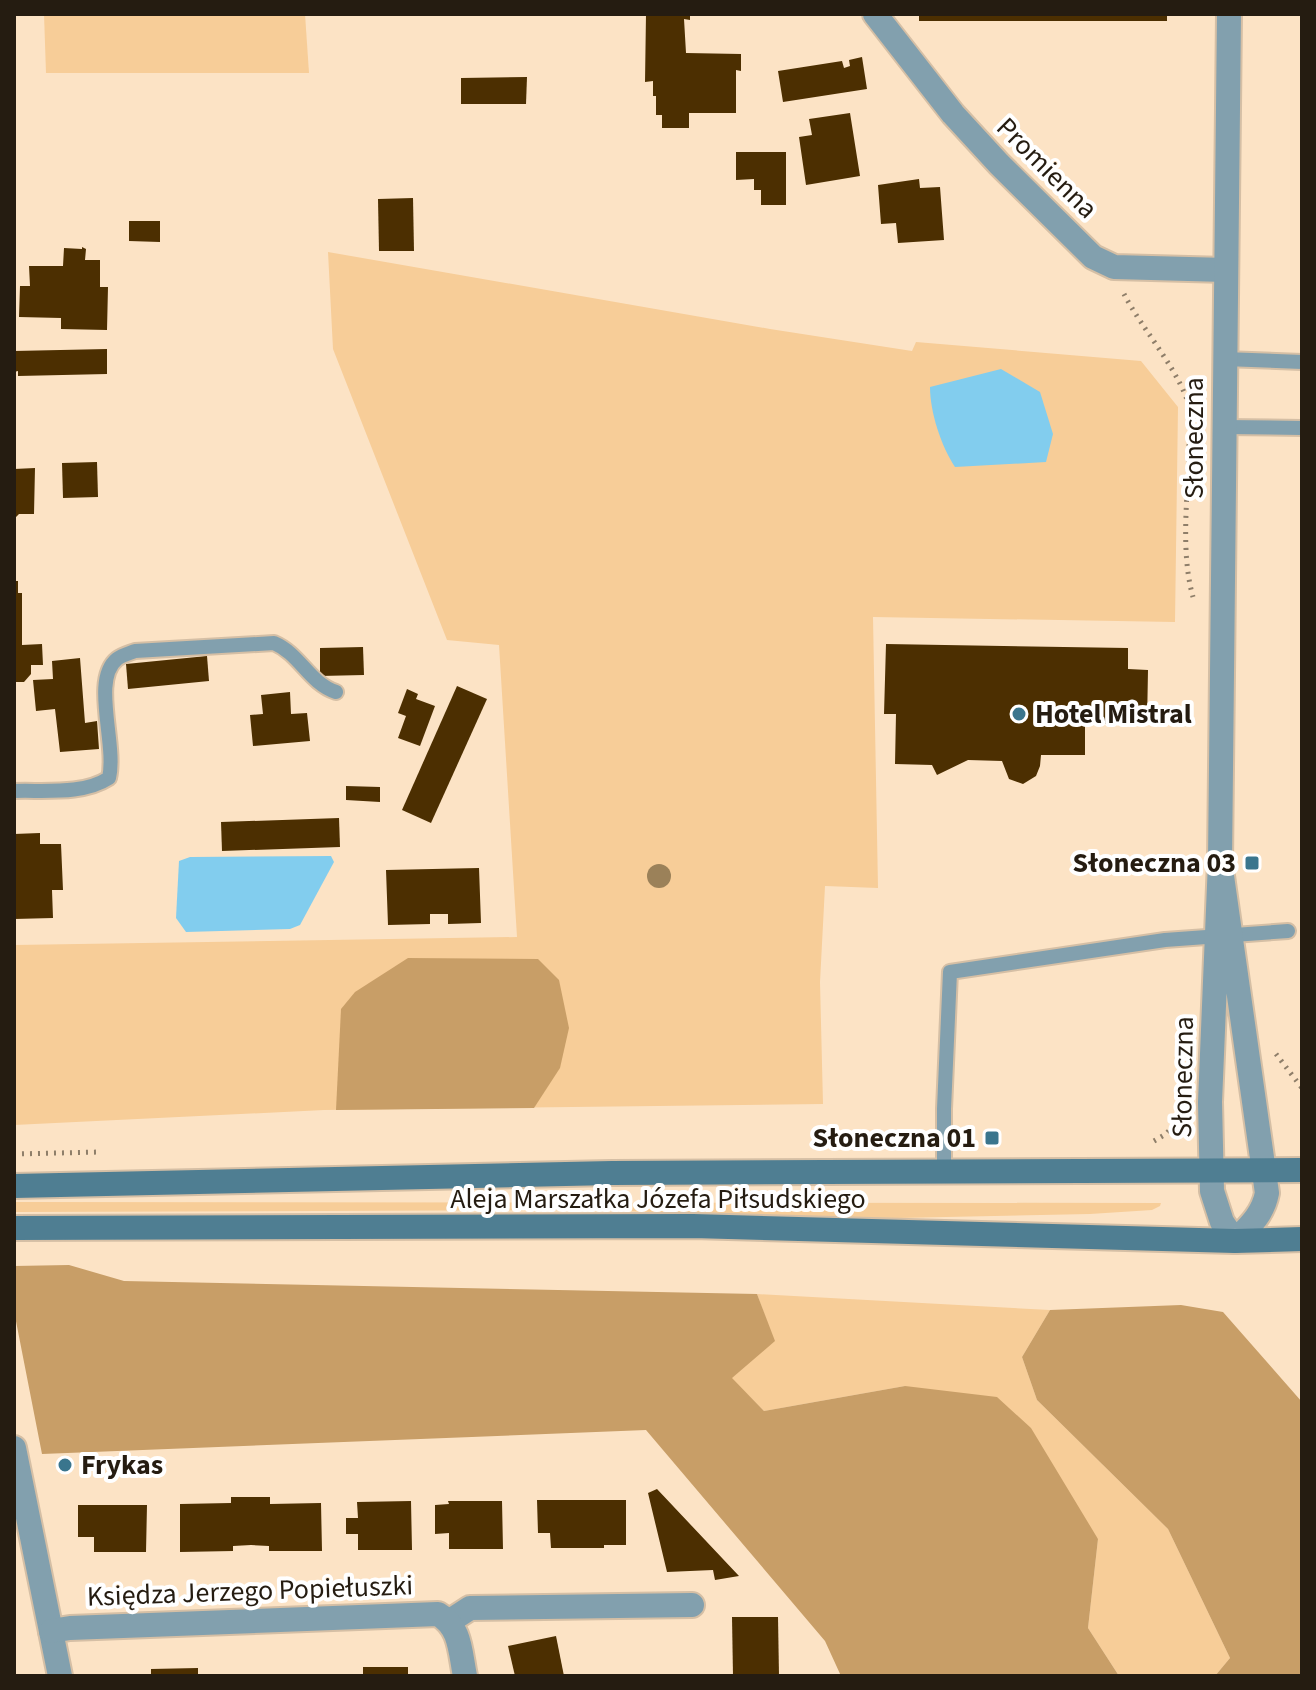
<svg xmlns="http://www.w3.org/2000/svg" width="1316" height="1690" viewBox="0 0 1316 1690" font-family="'Source Sans 3',sans-serif">
  <rect width="100%" height="100%" fill="#fce3c5"/>
  <!-- green -->
  <g fill="#f7cd98">
    <path d="M44 14H305L309 73H46Z"/>
    <path d="M328 252 770 329 912 351 916 342 1141 361 1178 407 1175 622 873 617 878 888 825 886 820 982 823 1104 324 1110 14 1125V945L517 937 499 645 447 640 333 349Z"/>
    <path d="M14 1202 1161 1203 1160 1206 1152 1210 1090 1214 850 1219 594 1210 14 1212Z"/>
    <path d="M757 1294 1050 1310 1022 1357 1037 1400 1168 1529 1230 1658 1215 1676H1119L1088 1628 1098 1539 905 1386 764 1411 731 1378 774 1341Z"/>
  </g>
  <!-- forest -->
  <g fill="#c89e67">
    <path d="M408 958 538 959 559 980 569 1028 560 1068 534 1108 336 1110 341 1009 355 992Z"/>
    <path d="M69 1265 124 1281 757 1294 775 1341 732 1378 764 1411 905 1386 997 1397 1031 1428 1098 1539 1088 1628 1119 1676H841L825 1641 646 1430 42 1454 14 1311V1266Z"/>
    <path d="M1181 1305 1223 1312 1302 1402V1676H1215L1230 1658 1168 1529 1037 1400 1022 1357 1050 1310Z"/>
  </g>
  <!-- water -->
  <g fill="#82cdee">
    <path d="M1001 369 1040 392 1053 434 1046 462 955 467C941 446 930 412 930 387Z"/>
    <path d="M331 856 334 862 300 925 290 929 186 932 176 918 179 861 190 857Z"/>
  </g>
  <!-- building -->
  <g fill="#4c2f01">
    <path d="M646 14H690V20L684 19 686 53 741 54V71L736 70V113H689V128H662V115H656V96H653V81L645 82Z"/>
    <rect x="919" y="14" width="248" height="7"/>
    <path d="M862 57 867 89 783 102 778 71 842 61 844 68 850 66 849 60Z"/>
    <path d="M527 77 526 104H461V78Z"/>
    <path d="M850 113 860 176 806 185 799 137 812 135 809 119Z"/>
    <path d="M736 152H786V205H761V190H754V179L736 180Z"/>
    <path d="M919 179 920 188 940 187 944 240 898 243 896 223 881 224 878 185Z"/>
    <path d="M413 198 414 251H379L378 199Z"/>
    <path d="M129 221H160V242L129 241Z"/>
    <path d="M82 247 86 249 85 260H100V287H108L107 330 61 329V318L19 317 20 286H30L29 266H63L64 248 82 249Z"/>
    <path d="M107 349V374L18 376V371L14 372V351Z"/>
    <path d="M97 462 98 497 63 498 62 463Z"/>
    <path d="M35 468 34 514H19L14 519V469Z"/>
    <path d="M14 581H18V593H22V645L42 644 43 665H31V674L24 682H14Z"/>
    <path d="M886 644 1128 648V669L1148 670 1147 724H1085V755H1041L1040 766 1036 776 1023 784 1009 779 1002 761 968 760 937 775 932 765 895 764 896 714H884Z"/>
    <path d="M363 647 364 675 320 676V648Z"/>
    <path d="M207 656 209 681 128 689 126 664Z"/>
    <path d="M80 658 85 723 97 721 99 749 60 752 55 709 36 711 33 680 53 679 52 661Z"/>
    <path d="M457 686 487 699 431 823 402 810Z"/>
    <path d="M407 689 418 694 416 699 435 706 420 746 398 738 406 716 398 713Z"/>
    <path d="M290 692 291 714 307 713 310 741 253 746 250 715 263 714 261 695Z"/>
    <path d="M346 786 380 787V802L346 800Z"/>
    <path d="M339 818 340 847 222 851 221 822Z"/>
    <path d="M40 833V844H61L63 890H52L53 918 14 919V834Z"/>
    <path d="M479 868 481 923 448 924V914H430V924L388 925 386 870Z"/>
    <path d="M657 1489 739 1576 715 1580 713 1570 667 1572 648 1493Z"/>
    <path d="M231 1497H270V1504L321 1503 322 1551H269V1546L251 1545 233 1546V1551L180 1552V1504L231 1503Z"/>
    <path d="M537 1500H626V1545H604V1548H551L550 1533H538Z"/>
    <path d="M411 1501 412 1550H358V1534H346V1518H358L357 1502Z"/>
    <path d="M448 1501H502L503 1549H449V1533L435 1534V1505L449 1504Z"/>
    <path d="M78 1505H147L146 1552H94V1537H78Z"/>
    <path d="M732 1617H778L779 1676H733Z"/>
    <path d="M556 1636 564 1676H515L508 1646Z"/>
    <rect x="363" y="1667" width="45" height="9"/>
    <path d="M198 1668V1676H151V1669Z"/>
  </g>
  <g fill="none" stroke-linecap="round" stroke-linejoin="round">
    <defs>
      <g id="lane">
        <path d="M1224 359 1302 362"/>
        <path d="M1224 427 1302 428"/>
        <path d="M14 791C45 790 83 795 109 778 117 744 91 680 117 659 122 655 130 653 135 651L274 643C300 654 309 683 336 692"/>
        <path d="M944 1173V1109L950 972 1165 940 1288 931"/>
      </g>
      <g id="street">
        <path d="M875 14 953 114 999 164 1093 257 1114 267 1226 270"/>
        <path d="M1220 862 1267 1193C1263 1214 1250 1226 1235 1241L1222 1222 1212 1191 1210 1102 1220 862 1229 14"/>
        <path d="M14 1448 60 1676"/>
        <path d="M450 1621 470 1608 692 1605"/>
        <path d="M51 1631 70 1628 438 1614C461 1627 460 1652 465 1676"/>
      </g>
      <g id="secondary">
        <path d="M14 1186 612 1173 1302 1170"/>
        <path d="M14 1228 693 1226 1235 1241 1302 1239"/>
      </g>
    </defs>
    <!-- lane casing -->
    <use href="#lane" stroke="#d5bfa5" stroke-width="18"/>
    <!-- street casing -->
    <use href="#street" stroke="#d5bfa5" stroke-width="28"/>
    <!-- secondary casing -->
    <use href="#secondary" stroke="#d5bfa5" stroke-width="28"/>
    <!-- path -->
    <g stroke="#8e7e69" stroke-width="5" stroke-dasharray="2 6" stroke-linecap="butt">
      <path d="M1124 294C1141 328 1185 377 1190 412 1191 424 1189 437 1189 449 1188 496 1180 551 1193 597"/>
      <path d="M1276 1054 1302 1088"/>
      <path d="M1154 1141 1166 1134 1182 1116"/>
      <path d="M14 1154 101 1152"/>
    </g>
    <!-- lane -->
    <use href="#lane" stroke="#82a0ae" stroke-width="14"/>
    <!-- street -->
    <use href="#street" stroke="#82a0ae" stroke-width="24"/>
    <!-- secondary -->
    <use href="#secondary" stroke="#4f7e92" stroke-width="24"/>
  </g>
  <!-- trees -->
  <circle fill="#9b8159" cx="659" cy="876" r="12"/>
  <!-- markers -->
  <g fill="#3a758d" stroke="#fff" stroke-width="3">
    <circle cx="1019" cy="714" r="8"/>
    <rect x="1244" y="855" width="16" height="16" rx="4"/>
    <rect x="984" y="1130" width="16" height="16" rx="4"/>
    <circle cx="65" cy="1465" r="8"/>
  </g>
  <g text-anchor="middle" dominant-baseline="central" stroke-width="8" stroke-linejoin="round" paint-order="stroke">
    <!-- street labels -->
    <g font-size="28" fill="#251c11" stroke="#fff">
      <text transform="translate(1047 168) rotate(45)">Promienna</text>
      <text transform="translate(1194 438) rotate(-90)">Słoneczna</text>
      <text transform="translate(1183 1077) rotate(-89)">Słoneczna</text>
      <text x="658" y="1199">Aleja Marszałka Józefa Piłsudskiego</text>
      <text transform="translate(250 1591) rotate(-2)">Księdza Jerzego Popiełuszki</text>
    </g>
    <!-- poi labels -->
    <g font-size="28" font-weight="bold" fill="#251c11" stroke="#fff" text-anchor="start">
      <text x="1035" y="714">Hotel Mistral</text>
      <text x="1236" y="863" text-anchor="end">Słoneczna 03</text>
      <text x="976" y="1138" text-anchor="end">Słoneczna 01</text>
      <text x="81" y="1465">Frykas</text>
    </g>
  </g>
  <!-- border -->
  <rect width="1316" height="1690" fill="none" stroke="#251c11" stroke-width="32"/>
</svg>
